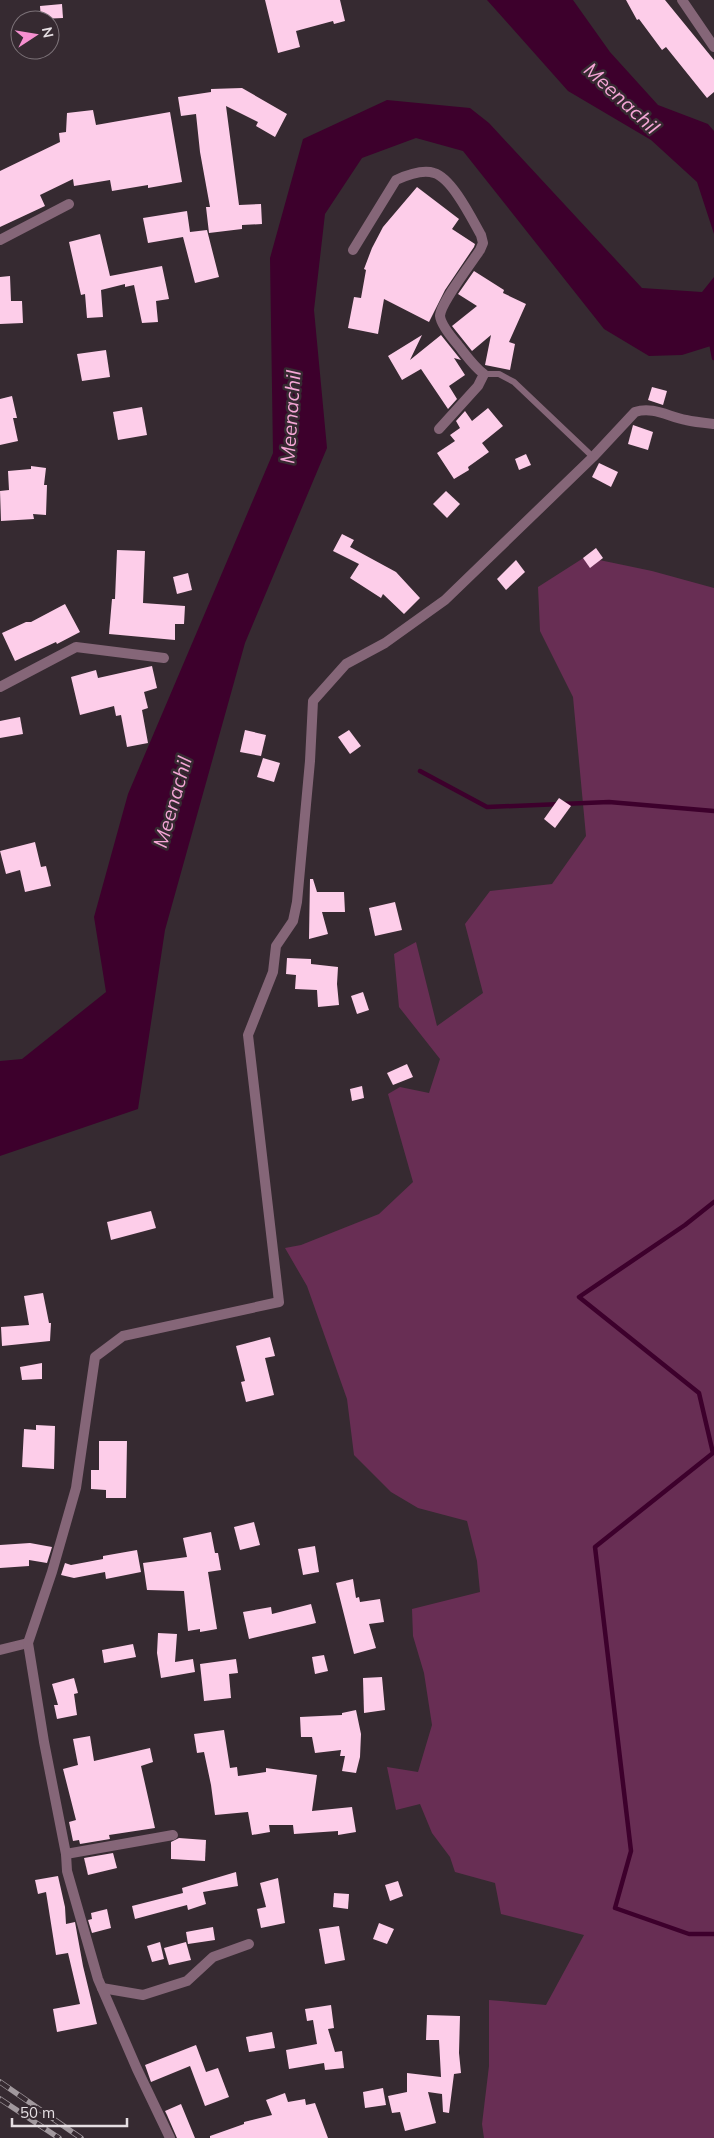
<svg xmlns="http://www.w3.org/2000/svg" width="714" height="2138" viewBox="0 0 714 2138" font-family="Mulish,sans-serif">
  <rect width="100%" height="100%" fill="#362a31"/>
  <!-- green -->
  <path fill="#682e54" d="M585 557 652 571 714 588V2138H484L482 2124 489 2066V2000L546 2005 584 1935 501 1914 495 1883 455 1872 450 1857 432 1833 420 1804 396 1810 387 1767 418 1772 432 1725 424 1673 413 1636 412 1609 480 1592 477 1561 467 1521 418 1508 391 1492 354 1455 347 1399 307 1286 285 1248 301 1245 379 1214 413 1182 388 1094 400 1087 429 1093 440 1059 399 1007 394 954 416 942 437 1026 483 993 465 924 490 891 552 884 586 836 573 697 540 631 538 587Z"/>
  <!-- water -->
  <g fill="#3d002c">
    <path d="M487 0H573L610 52 658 105 708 124 714 131V234L697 182 651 140 568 91Z"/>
    <path d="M387 100 470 108 489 123 642 288 702 292 714 277V345L682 355 649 356 604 329 463 151 416 138 362 158 325 214 314 310 327 448 245 643 165 930 138 1109 0 1156V1061L22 1059 106 992 94 917 128 794 273 453 270 258 303 139Z"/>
  </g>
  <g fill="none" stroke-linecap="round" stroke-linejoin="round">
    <!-- stream -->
    <g stroke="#3d002c" stroke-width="4.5">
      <path d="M711 342 714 358"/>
      <path d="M420 771 487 807 609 802 714 811"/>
      <path d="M714 1202 685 1225 579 1297 699 1393 713 1453 595 1547 631 1851 615 1908 689 1934H714"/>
    </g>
  </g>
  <!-- building -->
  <g fill="#fdcde9">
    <path d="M265 0H340L345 21 334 24 333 21 296 31 300 47 278 53Z"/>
    <path d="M626 0H665L714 60V92L707 98 666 47 662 50 639 19 637 20Z"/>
    <path d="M62 4 63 18 41 19 40 6Z"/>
    <path d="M242 88 287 114 275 137 256 126 258 122 226 106 239 205 261 204 262 224 242 225V229L209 233 206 207H210L200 152 196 114 181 116 178 97 211 92V89Z"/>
    <path d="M93 110 96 125 170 112 182 182 148 188V185L112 191 110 180 74 186 73 179 40 195 45 206 0 227V171L60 142 59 133 66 132 67 113Z"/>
    <path d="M417 187 459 219 452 229 475 244 474 247 445 290 429 322 384 299 378 334 348 328 354 297 361 298 366 270 364 269 372 248 383 227Z"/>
    <path d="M187 211 190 232 207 230 219 277 195 283 183 237 148 243 143 218Z"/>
    <path d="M100 234 110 276 162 266 169 299 156 301 158 322 142 323 134 285 125 287V284L101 290 103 317 87 318 85 294 81 295 69 242Z"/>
    <path d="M474 271 504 290 503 293 526 304 509 342 515 344 510 370 485 365 491 335 472 351 452 326 477 306 458 294Z"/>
    <path d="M10 276 11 301H22L23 323 0 324V277Z"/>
    <path d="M422 335 410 360 441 335 461 360 454 358 465 375 449 386 457 399 448 409 421 369 402 380 388 356Z"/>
    <path d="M106 350 110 377 82 381 77 354Z"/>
    <path d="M652 387 667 391 663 405 648 400Z"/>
    <path d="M12 396 17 418H13L18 441 0 445V399Z"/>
    <path d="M142 407 147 435 118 440 113 412Z"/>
    <path d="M488 408 503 426 482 443 489 452 468 467 469 470 454 479 437 453 455 441 450 435 460 428 456 421 465 411 472 421Z"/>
    <path d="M633 425 653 432 648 450 628 444Z"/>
    <path d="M526 454 531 465 519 470 515 459Z"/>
    <path d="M599 463 618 472 611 487 592 477Z"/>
    <path d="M31 466 46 468 44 485H47L46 515 33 514 34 519 1 521 0 491 9 490 8 471 31 469Z"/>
    <path d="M446 491 460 504 447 518 433 504Z"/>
    <path d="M342 534 354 540 350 547 396 572 420 598 404 614 383 594 381 598 350 578 359 564 333 551Z"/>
    <path d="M596 548 603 558 590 568 583 558Z"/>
    <path d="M117 550 145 551 143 603 185 606 184 624H175V640L109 634 112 599H115Z"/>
    <path d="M516 560 525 572 506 590 497 579Z"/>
    <path d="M188 573 192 590 177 594 173 577Z"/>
    <path d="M65 604 80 632 57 644 56 642 15 661 2 633 26 622H31Z"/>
    <path d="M152 666 157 688 144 692 148 708 142 710 148 743 127 747 121 715 116 716 114 706 80 715 71 677 96 670 98 678Z"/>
    <path d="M20 717 23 734 0 738V721Z"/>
    <path d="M245 730 266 735 261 756 240 752Z"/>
    <path d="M349 730 361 746 350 754 338 737Z"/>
    <path d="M263 758 280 763 274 782 257 777Z"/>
    <path d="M559 798 571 806 555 828 544 819Z"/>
    <path d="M35 842 41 867 46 866 51 886 25 892 20 870 6 874 0 851Z"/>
    <path d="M310 879H313L317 892H344L345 912H322L328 934 309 939Z"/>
    <path d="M395 902 402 930 375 936 369 908Z"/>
    <path d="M287 958 311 959V964L338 967 337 984 339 1005 318 1007 317 990 295 989 296 975 286 974Z"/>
    <path d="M363 992 369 1010 357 1014 351 996Z"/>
    <path d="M407 1064 413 1077 393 1085 387 1073Z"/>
    <path d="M362 1086 364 1098 352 1101 350 1089Z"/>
    <path d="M151 1211 156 1228 111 1240 107 1222Z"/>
    <path d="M43 1293 49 1323H51L50 1341 2 1346 1 1327 29 1325 24 1296Z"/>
    <path d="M270 1337 275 1356 265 1358 274 1395 246 1402 241 1382 245 1381 236 1346Z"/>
    <path d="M42 1363V1379L22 1380 20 1367Z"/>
    <path d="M36 1425 55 1426 54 1469 22 1467 24 1429 36 1430Z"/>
    <path d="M99 1441H127L126 1498H106V1490L91 1489V1470H99Z"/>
    <path d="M254 1522 260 1545 240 1550 234 1527Z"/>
    <path d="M211 1532 215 1553H218L221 1570 208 1572 217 1629 200 1632V1629L188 1631 184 1591 147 1590 143 1563 187 1557 183 1538Z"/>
    <path d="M30 1543 52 1547 47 1563 29 1560V1566L0 1568V1545Z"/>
    <path d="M315 1546 319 1572 303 1575 298 1549Z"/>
    <path d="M137 1550 141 1572 106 1579 105 1572 74 1578 61 1575 65 1563 71 1565 103 1559V1556Z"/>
    <path d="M353 1579 356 1598 359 1597 360 1602 380 1599 384 1622 369 1624 376 1648 354 1654 336 1583Z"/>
    <path d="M311 1604 316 1623 249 1639 243 1612 271 1607 272 1614Z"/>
    <path d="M158 1633 177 1634 175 1662 193 1659 195 1672 161 1678 157 1653Z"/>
    <path d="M133 1644 136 1657 104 1663 102 1650Z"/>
    <path d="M324 1655 328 1671 315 1674 312 1657Z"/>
    <path d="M236 1659 238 1673 229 1674 231 1698 204 1701 200 1664Z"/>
    <path d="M382 1677 385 1710 364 1713 363 1678Z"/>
    <path d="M74 1678 78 1693 74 1694 77 1715 57 1719 54 1705H58L52 1684Z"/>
    <path d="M356 1710 361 1734 360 1757 356 1773 342 1771 345 1756H340L341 1750 315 1753 312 1737H301L300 1717 342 1715V1713Z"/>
    <path d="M224 1730 230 1768 237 1767 238 1776 266 1772V1768L317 1775 312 1811 352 1807 356 1832 338 1835V1831L294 1834 293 1825H269L270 1832 252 1835 248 1812 215 1815 211 1785 204 1752 197 1753 194 1734Z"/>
    <path d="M90 1736 94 1761 150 1748 153 1762 141 1766 155 1828 109 1835 110 1839 80 1844 79 1840 73 1841 69 1822 76 1820 63 1769 78 1765 73 1739Z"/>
    <path d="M179 1838 206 1840 205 1861 171 1859V1842Z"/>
    <path d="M113 1853 117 1868 88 1875 84 1858Z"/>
    <path d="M236 1872 238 1886 203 1892 206 1904 188 1910 187 1905 135 1919 132 1906 183 1893 182 1888Z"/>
    <path d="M58 1876 65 1907 66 1924 75 1922 83 1966 97 2024 57 2032 53 2009 80 2004 68 1953 56 1955 46 1892 38 1894 35 1880Z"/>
    <path d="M278 1878 285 1923 261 1928 257 1909 266 1907 260 1883Z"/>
    <path d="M398 1881 403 1896 390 1901 385 1885Z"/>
    <path d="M334 1893 349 1894 348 1909 333 1907Z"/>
    <path d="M107 1909 111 1928 92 1933 88 1920 92 1919 91 1913Z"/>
    <path d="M379 1923 394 1929 387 1944 373 1939Z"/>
    <path d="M339 1926 345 1960 325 1964 319 1929Z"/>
    <path d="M213 1927 215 1940 188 1944 186 1932Z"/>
    <path d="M160 1942 164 1959 152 1962 147 1946Z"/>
    <path d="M186 1942 191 1960 169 1965 164 1948Z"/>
    <path d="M331 2005 334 2028 328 2029 335 2052 342 2051 344 2068 325 2070 324 2063 289 2069 286 2050 317 2044 313 2020 307 2021 305 2009Z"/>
    <path d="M427 2015 460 2016 459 2053 461 2073 454 2074 449 2113 443 2112 442 2094 428 2092 436 2123 405 2131 400 2112 392 2113 388 2096 407 2092V2073L441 2077 439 2040H426Z"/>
    <path d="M272 2032 275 2048 249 2052 246 2037Z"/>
    <path d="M196 2045 206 2072 218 2068 229 2097 205 2106 190 2066 151 2082 145 2065Z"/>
    <path d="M383 2088 386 2105 365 2108 363 2092Z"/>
    <path d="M285 2093 288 2102 305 2099 306 2105 315 2103 328 2138H210V2136L244 2124V2122L272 2115 266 2100Z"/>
    <path d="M181 2104 195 2138H177L167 2115 165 2111Z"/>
  </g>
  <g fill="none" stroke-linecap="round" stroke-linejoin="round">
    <!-- service -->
    <path stroke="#856678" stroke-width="6" d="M484 374H499L514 382 593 457"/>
    <!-- minor -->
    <g stroke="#856678" stroke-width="10">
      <path d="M682 0 714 47"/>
      <path d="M0 240 69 204"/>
      <path d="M353 250 396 180C407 175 422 169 434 173 452 178 472 219 481 235L483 243 480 250C472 262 440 304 440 316 441 325 452 338 458 345 466 355 474 367 484 374L478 386 439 429"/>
      <path d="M0 687 76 647 164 658"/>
      <path d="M0 1650 28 1643"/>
      <path d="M66 1854 173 1835"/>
      <path d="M102 1988 143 1995 187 1981 213 1957 249 1944"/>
      <path d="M170 2138 137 2069 98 1979 67 1871 66 1854 44 1742 28 1643 52 1572 76 1488 95 1357 123 1336 279 1302 248 1035 273 972 276 946 293 921 297 902 310 761 313 701 346 664 385 643 445 600 593 457 635 412C653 406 669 417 686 420 695 422 705 423 714 424"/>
    </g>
    <defs>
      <g id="rail">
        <path d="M0 2082 81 2138"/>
        <path d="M0 2099 59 2138"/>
      </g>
    </defs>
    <!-- rail casing -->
    <use href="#rail" stroke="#a1989d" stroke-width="5.5"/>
    <!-- rail -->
    <use href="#rail" stroke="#362a31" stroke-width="4" stroke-dasharray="11" stroke-linecap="butt"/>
  </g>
  <g text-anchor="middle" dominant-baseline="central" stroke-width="5" stroke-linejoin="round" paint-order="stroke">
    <!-- water labels -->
    <g font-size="20" font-style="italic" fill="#f5a6d6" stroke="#362a31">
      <text transform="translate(622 98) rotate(43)">Meenachil</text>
      <text transform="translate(290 417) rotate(-86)">Meenachil</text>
      <text transform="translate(172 802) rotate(-74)">Meenachil</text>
    </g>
  </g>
  <!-- north arrow -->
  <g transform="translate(35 35) rotate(78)"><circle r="24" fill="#362a31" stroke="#7c7278"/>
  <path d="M0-4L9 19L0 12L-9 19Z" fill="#f690d0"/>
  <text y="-8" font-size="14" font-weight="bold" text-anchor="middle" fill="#e6dfe3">N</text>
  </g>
  <!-- scale -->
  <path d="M12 2118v8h115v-8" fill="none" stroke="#e6dfe3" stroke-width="2.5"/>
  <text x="20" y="2118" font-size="15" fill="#e6dfe3" stroke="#362a31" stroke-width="4" paint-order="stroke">50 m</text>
</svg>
